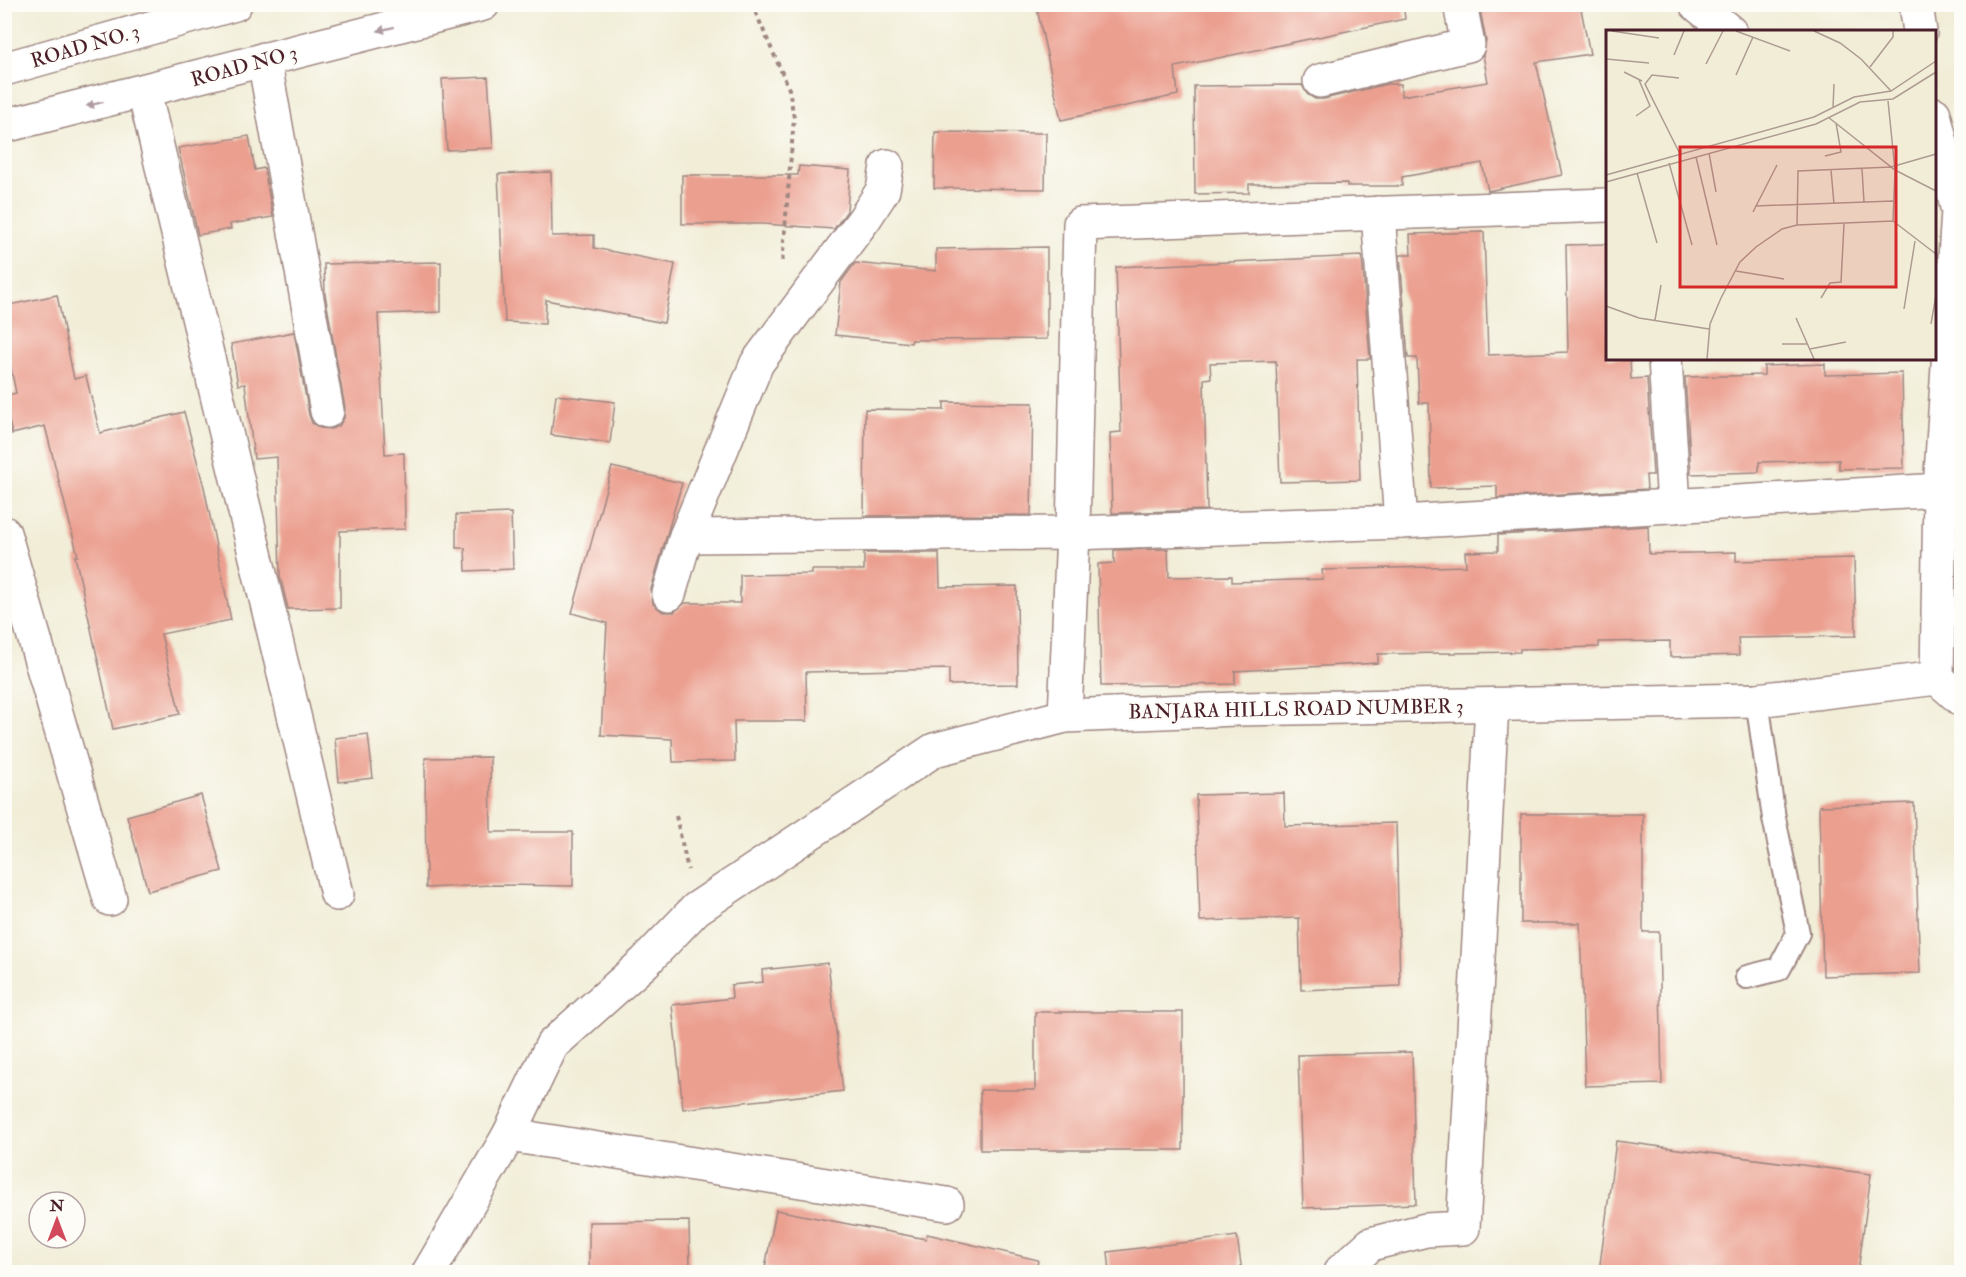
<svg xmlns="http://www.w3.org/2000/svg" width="1966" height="1277" viewBox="0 0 1966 1277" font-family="'IM FELL Double Pica',serif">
  <rect width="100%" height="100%" fill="#fdfcf7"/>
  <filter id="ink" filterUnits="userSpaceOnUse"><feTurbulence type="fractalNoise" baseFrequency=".0167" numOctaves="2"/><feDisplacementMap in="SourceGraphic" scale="12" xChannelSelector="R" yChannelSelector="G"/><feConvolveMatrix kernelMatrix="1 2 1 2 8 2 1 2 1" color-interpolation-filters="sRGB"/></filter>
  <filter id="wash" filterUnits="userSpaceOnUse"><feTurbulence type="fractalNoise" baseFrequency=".008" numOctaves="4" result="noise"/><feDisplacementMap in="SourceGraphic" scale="24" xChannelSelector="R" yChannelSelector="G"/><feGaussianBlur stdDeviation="1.35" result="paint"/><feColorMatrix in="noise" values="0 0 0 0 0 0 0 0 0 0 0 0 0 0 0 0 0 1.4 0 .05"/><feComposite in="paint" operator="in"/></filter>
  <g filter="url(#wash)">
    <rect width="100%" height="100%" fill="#f1edd7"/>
    <g id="blocks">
      <!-- building -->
      <g fill="#eb9f8f">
        <path d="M1036 4H1403L1405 19 1175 67 1178 95 1061 120Z"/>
        <path d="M1479 4H1580L1590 54 1536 62 1562 175 1488 191 1482 163 1402 177V186H1347V183L1249 184V193L1195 194 1194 86 1302 85 1307 94 1315 99H1324L1387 84H1401V96L1488 82 1483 55 1486 41Z"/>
        <path d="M488 77 493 148 447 150 442 79Z"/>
        <path d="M935 132 1046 133 1045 189 934 188Z"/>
        <path d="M249 136 255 170 264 168 273 217 230 224 231 229 198 235 178 148Z"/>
        <path d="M799 166 850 170 847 211 834 229 764 224H682V175H798Z"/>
        <path d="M551 172 552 236 594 235V248L675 264 664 323 546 300 545 324 505 322 498 174Z"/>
        <path d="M1484 232 1488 355 1568 352 1566 245 1608 244V358H1630L1631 379 1647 378 1653 475H1646L1647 489 1497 498V486L1431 488 1429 403H1419L1417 358H1408L1400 255H1411L1410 234Z"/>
        <path d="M1047 247V339L912 340 911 343 835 335 841 282 855 263 936 271V249Z"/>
        <path d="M1362 256 1370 359H1357L1360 480 1280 482 1276 361 1210 363 1211 378 1204 379 1207 510 1112 513 1110 433 1121 432 1116 267Z"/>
        <path d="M441 262V312L378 314 385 454 404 453 405 529 340 531V608L288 609 280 576 277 457 254 459 245 384 238 385 231 344 294 332 309 415 312 423 320 428 331 429 339 426 344 418 345 408 325 294 324 264Z"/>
        <path d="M57 295 74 379 86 376 100 433 184 412 204 487 231 620 161 634 180 714 113 729 75 556H78L45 426 12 434 4 401V396L16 393 4 334V306Z"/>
        <path d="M1825 364V375L1902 373 1904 468 1839 469V460L1759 462V472L1691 474 1685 377 1764 375V366Z"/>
        <path d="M556 395 615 402 610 443 551 435Z"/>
        <path d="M944 402 1033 403 1031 515 864 516 865 409 944 410Z"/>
        <path d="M612 467 682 483 651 589 653 604 663 612H674L685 603H740V575L812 574V570H864V553H939L940 587 1017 586 1018 684 949 685V669L806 672 807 721H734L735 761 673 762 672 739 601 735 607 623 572 613Z"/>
        <path d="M511 513 513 569 466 571 465 548H456V515Z"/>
        <path d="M1648 526 1649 554 1736 552V561L1854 558 1856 636 1738 638 1739 655 1670 657V641L1599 642V647L1520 649V652L1378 654V663L1235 671V684L1101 686 1098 564 1114 563V550L1168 549 1169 577 1232 576V582L1323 579 1322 570 1466 566 1465 552 1498 551V535Z"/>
        <path d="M368 734 373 778 339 782 335 738Z"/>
        <path d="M490 757 491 832H573V886L492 885 426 888 425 758Z"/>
        <path d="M1284 793 1285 826 1396 823 1400 986 1301 990 1299 918 1200 921 1196 795Z"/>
        <path d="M201 795 222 871 148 891 127 816Z"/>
        <path d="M1914 803 1920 973 1823 976 1819 806Z"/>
        <path d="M1521 814H1643V932H1659L1662 1084 1585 1086 1580 923H1521Z"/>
        <path d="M828 963 843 1091 683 1109 672 1005 732 998 731 985 763 982 762 970Z"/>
        <path d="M1035 1012H1183V1150H980V1090H1035Z"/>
        <path d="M1412 1052 1416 1204 1303 1208 1298 1055Z"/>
        <path d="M1616 1141 1871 1174 1858 1272H1599Z"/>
        <path d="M776 1210 926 1239 927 1234 1038 1260 1036 1272H789L765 1268Z"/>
        <path d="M689 1221 690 1272H589V1222Z"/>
        <path d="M1237 1236 1242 1272H1110L1108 1252Z"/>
      </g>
    </g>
  </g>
  <g filter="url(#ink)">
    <use href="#blocks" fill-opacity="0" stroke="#9e8681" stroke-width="1.5"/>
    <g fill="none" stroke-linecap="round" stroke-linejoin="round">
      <defs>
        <path id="service" d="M1747 977 1779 969 1798 933 1774 818 1757 700"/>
        <g id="minor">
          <path d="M264 59 327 411"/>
          <path d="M1320 81 1468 45 1460 4"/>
          <path d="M144 92 337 894"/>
          <path d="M1378 213 1401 522"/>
          <path d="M1665 358 1674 506"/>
          <path d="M4 533 110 899"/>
          <path d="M686 536 1073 533 1401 522 1940 490"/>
          <path d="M669 594 686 536 757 363 865 218 883 190 887 166"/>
          <path d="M1937 678 1962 700"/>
          <path d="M1065 716 1073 533 1080 224 1608 205"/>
          <path d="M509 1135 947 1204"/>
          <path d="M1340 1272 1371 1244 1426 1230 1463 1228 1492 705"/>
        </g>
        <g id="tertiary">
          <path d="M1696 4 1730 32"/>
          <path d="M1916 4 1920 32"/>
          <path d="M429 1272 509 1135 552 1045 645 962 696 909 934 750 1065 716 1236 709 1757 700 1937 678 1940 490 1958 211 1934 114"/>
        </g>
        <g id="primary">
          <path d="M4 69 235 4"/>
          <path d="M4 126 483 4"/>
        </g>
      </defs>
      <!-- service casing -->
      <use href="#service" stroke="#9e8681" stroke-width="26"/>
      <!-- minor casing -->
      <use href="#minor" stroke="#9e8681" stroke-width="36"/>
      <!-- tertiary casing -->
      <use href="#tertiary" stroke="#9e8681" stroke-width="36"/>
      <!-- primary casing -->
      <use href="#primary" stroke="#9e8681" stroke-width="36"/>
      <!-- path -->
      <g stroke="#9e8681" stroke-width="4" stroke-dasharray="4.5 4.5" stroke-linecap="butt">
        <path d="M752 4 789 89 794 118 782 265"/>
        <path d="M676 816 688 870"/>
      </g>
      <!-- service -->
      <use href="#service" stroke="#fff" stroke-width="22"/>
      <!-- minor -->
      <use href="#minor" stroke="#fff" stroke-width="33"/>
      <!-- tertiary -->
      <use href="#tertiary" stroke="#fff" stroke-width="33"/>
      <!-- primary -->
      <use href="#primary" stroke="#fff" stroke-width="33"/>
    </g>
    <!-- one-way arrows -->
    <defs><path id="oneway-solid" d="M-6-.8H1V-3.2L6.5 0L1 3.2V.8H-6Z" transform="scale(1.5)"/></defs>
    <g fill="#ae9aa0">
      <use href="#oneway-solid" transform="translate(386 29) rotate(166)"/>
      <use href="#oneway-solid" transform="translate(95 104) rotate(166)"/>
    </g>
  </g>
  <g text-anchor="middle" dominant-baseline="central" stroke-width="4.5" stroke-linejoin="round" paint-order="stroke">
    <!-- street labels -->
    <g font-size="20" fill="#4a1f2b" stroke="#fdfcf7">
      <text transform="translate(85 46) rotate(-16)">ROAD NO. 3</text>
      <text transform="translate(244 66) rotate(-15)">ROAD NO 3</text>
      <text transform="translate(1296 709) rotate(-1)">BANJARA HILLS ROAD NUMBER 3</text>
    </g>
  </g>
  <!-- overview -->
  <g transform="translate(1606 30)">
    <rect width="330" height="330" fill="#f1edd7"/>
    <path fill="none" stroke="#ae9b92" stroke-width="1.5" d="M6 1 53 8M130 1 184 21M208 1 234 13 255 29 285 61M68 25 78 1M0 29 43 33M100 34 117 1M264 37 287 7V1M18 42 36 51M130 45 147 7M73 48 46 45 39 54 74 124M227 78 228 54M30 86 44 76 33 50M222 87 289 140 330 161M103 123 110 162M219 126 235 122 230 93M90 127 111 215M63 133 86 215M256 139 258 172M225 140 228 174M31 143 51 213M0 145 208 87 248 67 285 61 330 31M0 152 210 94 254 72 287 69 330 42M149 176 287 171M147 182 171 135M287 191 330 224M191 195 192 141 285 137 330 124M130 241 178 249M215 268 224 253 235 252 238 194M0 276 33 288 103 299M298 279 309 211M190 288 208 329M49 290 55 255M325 294 330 265M176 314H202M204 319 240 312M101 329 104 294 115 268 134 232 150 217 176 199 191 195 287 191 289 140 282 71"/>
    <path fill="#d62828" fill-opacity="0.15" stroke="#d62828" stroke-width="3" d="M74 117H290V257H74Z"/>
    <rect width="330" height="330" fill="none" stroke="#4a1f2b" stroke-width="3"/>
  </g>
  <!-- margin -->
  <rect width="1966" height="1277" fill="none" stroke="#fdfcf7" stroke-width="24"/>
  <!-- north arrow -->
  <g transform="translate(57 1220)"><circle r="28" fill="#fdfcf7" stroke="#b5a4a5" stroke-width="1.5"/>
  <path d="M0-4.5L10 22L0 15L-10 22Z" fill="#d1495b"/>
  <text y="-9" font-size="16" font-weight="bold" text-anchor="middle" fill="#4a1f2b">N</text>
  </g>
</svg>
